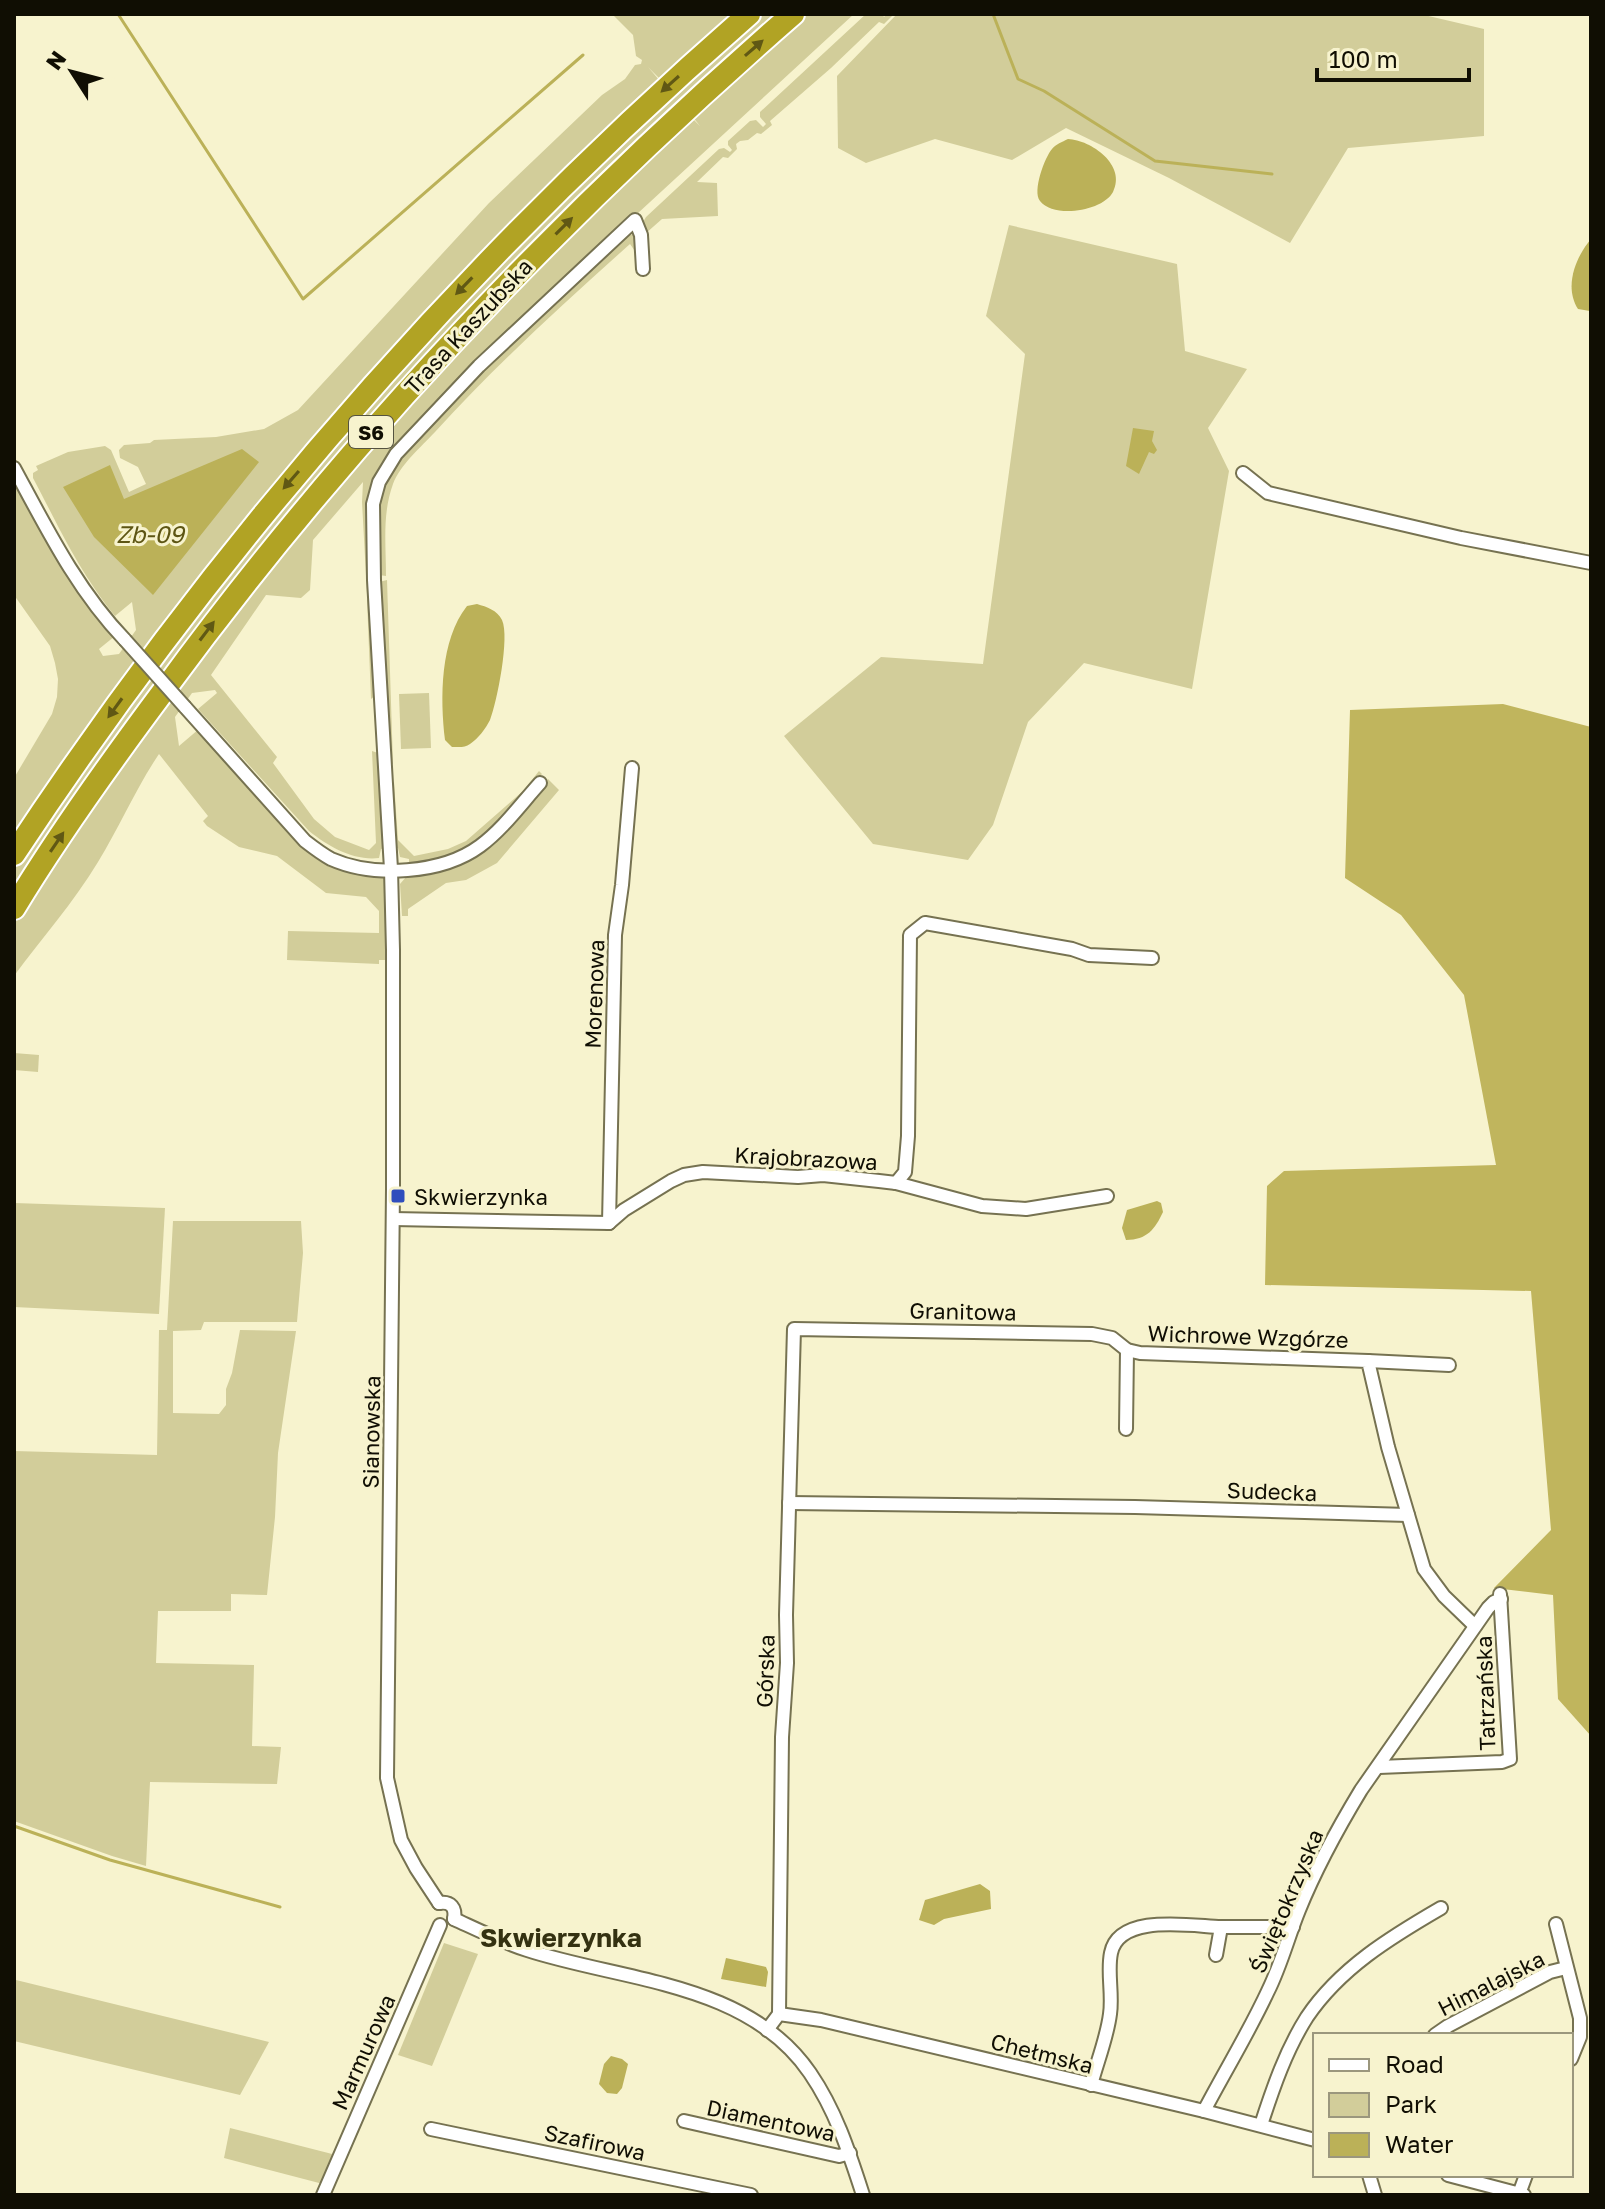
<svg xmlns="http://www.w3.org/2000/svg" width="1605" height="2209" viewBox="0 0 1605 2209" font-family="'Golos Text',sans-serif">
  <rect width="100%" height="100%" fill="#f7f3ce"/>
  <!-- green -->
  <g fill="#d2cd9a">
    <path d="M612 14H735L661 80 648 67 660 81C581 153 504 227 431 305 277 470 138 648 14 836V778L52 714 57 697 58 679 55 663 50 646 14 595V483L18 484 115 636 99 649 103 656 119 654 136 630 132 602 115 616C78 570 60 529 33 478V473L38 470 36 466 68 452 105 446 111 450 129 492 146 484 138 467 120 458 119 450 124 445 150 443 154 440 216 437 264 429 298 410 489 203 602 95 625 79 635 65 641 64 642 60 636 56 633 35Z"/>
    <path d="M758 14H784L456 325 14 896V865L150 667 444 314Z"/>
    <path d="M807 14H854L472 366 382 462C358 501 368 545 370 589L369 593 367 594 362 502 363 482 313 540 310 590 301 598 266 595 211 675 277 757 273 763 314 819 335 837 369 850 376 843 372 751 378 753 385 848 381 849 379 858C354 861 329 847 309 831L198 709 217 693 215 690 192 693 175 717 179 746 199 729 297 838 385 876 387 881 389 960H379V964L287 960 288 931 379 933V911L366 897 326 893 277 856 239 847 207 826 203 821 208 816 159 754C136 788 120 826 98 862 74 902 42 938 14 976V924L71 836 253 585 485 317 691 117 700 126 692 116Z"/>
    <path d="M866 14H882L884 17 887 14H894L884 24 879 22 831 68 770 121 772 125 761 134 757 133 748 140 740 141 736 144 737 149 728 158 723 157 697 182 717 183 718 216 662 219 645 234 643 222 646 217 719 149 724 148 730 152 732 150 728 145V141L750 121 756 120 763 127 766 124 760 117V112Z"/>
    <path d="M897 14H1420L1484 29V136L1348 148 1290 243 1169 178 1066 128 1012 160 935 139 866 163 838 148 837 76Z"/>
    <path d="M1009 225 1177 264 1185 351 1247 369 1208 428 1229 471 1192 689 1084 663 1028 722 993 825 968 860 873 844 784 736 881 657 983 664 1025 354 986 316Z"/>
    <path d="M627 234 635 235 637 254 630 244C563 304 496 365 435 432 421 447 400 465 393 484 382 514 386 545 386 576L379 575 376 507 390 468 455 395Z"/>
    <path d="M387 580 393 764 389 763 379 582Z"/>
    <path d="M367 599 370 601 376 695 371 699Z"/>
    <path d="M429 693 431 748 401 749 399 694Z"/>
    <path d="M539 771 542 774C504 817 472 861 409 863V859L400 857 398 848H394L390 785 394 782 398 840 414 856 448 849 466 841 523 791Z"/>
    <path d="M548 779 559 790 497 863 466 880 446 883 408 909V916H402L400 884 406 877H410V873L500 833Z"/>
    <path d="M14 1053 39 1055 38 1072 14 1070Z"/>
    <path d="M14 1203 165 1208 159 1314 14 1307Z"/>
    <path d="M173 1221H301L303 1253 297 1322H204L201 1330 173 1331V1413L219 1414 226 1405V1389L232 1373 240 1330 296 1331 278 1453 275 1517 267 1595 231 1594V1611H158L156 1663 254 1665 252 1746 281 1747 277 1784 150 1782 146 1866 112 1856 14 1821V1451L157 1455 159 1330H167Z"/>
    <path d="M444 1943 478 1954 432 2066 398 2055Z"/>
    <path d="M16 1980 269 2042 240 2095 14 2041V1987Z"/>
    <path d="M230 2128 336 2155 323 2184 224 2158Z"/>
  </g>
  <!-- forest -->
  <path fill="#c0b55d" d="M1503 704 1591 727V1736L1558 1699 1553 1595 1494 1588 1551 1530 1531 1291 1265 1285 1267 1186 1284 1171 1496 1165 1464 995 1401 915 1345 878 1350 710Z"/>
  <!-- water -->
  <g fill="#bbb158">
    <path d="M1068 139C1091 140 1127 165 1113 192 1103 211 1054 219 1040 201 1032 191 1045 157 1052 149 1056 144 1062 142 1068 139Z"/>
    <path d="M1591 239V310L1590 311 1578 309C1564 287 1575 258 1591 239Z"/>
    <path d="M1133 428 1154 431 1152 441 1157 450 1154 454 1149 452 1139 474 1126 466Z"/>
    <path d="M242 449 259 462 153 595 94 537 63 487 110 465 124 499Z"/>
    <path d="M477 604C487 607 497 610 502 620 510 637 497 702 490 720 486 728 478 739 470 744 465 748 459 747 452 747L445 740C440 698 440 640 467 606Z"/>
    <path d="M1157 1201 1161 1203 1163 1212C1155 1229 1147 1240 1126 1240L1122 1228 1127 1210Z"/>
    <path d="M980 1884 990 1891 991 1909 944 1919 934 1925 919 1920 925 1900Z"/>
    <path d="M726 1958 766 1967 768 1972 766 1987 721 1979Z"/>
    <path d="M611 2056 622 2059 628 2064 622 2088 617 2094 607 2093 599 2084 604 2064Z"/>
  </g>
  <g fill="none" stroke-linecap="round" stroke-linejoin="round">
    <!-- stream -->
    <g stroke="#bbb158" stroke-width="3">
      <path d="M118 14 303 299 583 55"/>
      <path d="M993 14 1018 79 1044 91 1155 161 1272 174"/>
      <path d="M14 1826 110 1860 280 1907"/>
    </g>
    <defs>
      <g id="street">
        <path d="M14 468C47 529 77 590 125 640"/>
        <path d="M1243 473 1268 493 1461 538 1591 563"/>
        <path d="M185 707 305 841C314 848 322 854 331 859 374 878 442 874 480 846 503 829 521 804 540 783"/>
        <path d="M896 1183 905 1172 908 1136 910 935 925 923 1072 949 1089 955 1152 958"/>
        <path d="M393 1219 609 1223"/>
        <path d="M609 1223 624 1210 671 1181 684 1175 703 1172 798 1177 823 1175 879 1181 896 1183 982 1206 1026 1209 1107 1196"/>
        <path d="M609 1223 615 935 622 885 632 768"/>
        <path d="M1368 1361 1449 1365"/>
        <path d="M1126 1429 1127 1350"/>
        <path d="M789 1503 1135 1507 1408 1515"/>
        <path d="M1379 1767 1502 1762 1510 1759 1500 1594"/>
        <path d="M439 1903 416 1868 401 1840 387 1778 393 1189V950L391 869 374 580 373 504 379 482 396 454 479 366 635 220 641 235 643 269"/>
        <path d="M439 1903C451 1901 456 1908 454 1919"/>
        <path d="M454 1919C478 1930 502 1942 527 1950 622 1981 748 1982 810 2073 836 2111 849 2152 863 2195"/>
        <path d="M1556 1924 1580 2018V2037L1571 2059"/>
        <path d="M1221 1927H1293"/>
        <path d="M779 2014 782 1737 787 1663 786 1615 794 1329 1092 1334 1112 1338 1127 1350 1140 1353 1368 1361 1388 1447 1424 1569 1444 1596 1475 1626"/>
        <path d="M767 2030 779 2014 821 2020 1204 2111 1315 2140"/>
        <path d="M1435 2035 1448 2026 1550 1972 1566 1968"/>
        <path d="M1091 2085C1097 2062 1107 2038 1110 2014 1113 1994 1107 1972 1111 1953 1119 1913 1191 1926 1221 1927L1216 1955"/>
        <path d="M1204 2111C1225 2071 1249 2032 1268 1991 1281 1965 1288 1937 1299 1910 1316 1868 1338 1828 1361 1790L1488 1608 1494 1602 1501 1599"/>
        <path d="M684 2121 839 2156 850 2153"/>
        <path d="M1261 2125C1273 2088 1286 2050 1307 2017 1340 1968 1391 1937 1441 1908"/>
        <path d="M431 2129 751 2195"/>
        <path d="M1369 2175 1375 2195"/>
        <path d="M1448 2175 1524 2195"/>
        <path d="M1519 2194 1526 2175"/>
        <path d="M323 2195 440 1925"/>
      </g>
      <g id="highway">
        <path d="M14 854C220 542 467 260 749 14"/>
        <path d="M14 908C60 832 112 760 165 689 348 439 560 217 793 14"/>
      </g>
    </defs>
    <!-- street casing -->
    <use href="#street" stroke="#767251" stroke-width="16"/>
    <!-- highway casing -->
    <use href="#highway" stroke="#fff" stroke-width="26"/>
    <!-- street -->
    <use href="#street" stroke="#fff" stroke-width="12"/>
    <!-- highway -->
    <use href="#highway" stroke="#b1a324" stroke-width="22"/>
    <defs>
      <path id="street-bridge" d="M125 640 185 707"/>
    </defs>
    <!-- street-bridge casing -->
    <use href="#street-bridge" stroke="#767251" stroke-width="16" stroke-linecap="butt"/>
    <!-- street-bridge -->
    <use href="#street-bridge" stroke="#fff" stroke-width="12"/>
  </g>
  <!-- one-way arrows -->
  <defs><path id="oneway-solid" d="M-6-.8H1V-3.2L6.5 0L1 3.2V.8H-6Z" transform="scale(2)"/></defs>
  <g fill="#605814">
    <use href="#oneway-solid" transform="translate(754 48) rotate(-41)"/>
    <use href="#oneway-solid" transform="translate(670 84) rotate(138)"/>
    <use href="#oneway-solid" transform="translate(564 226) rotate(-45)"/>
    <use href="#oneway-solid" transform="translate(464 286) rotate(134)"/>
    <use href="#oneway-solid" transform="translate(291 480) rotate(131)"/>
    <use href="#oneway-solid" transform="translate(207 631) rotate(-53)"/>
    <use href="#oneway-solid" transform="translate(115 708) rotate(126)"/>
    <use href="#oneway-solid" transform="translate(57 842) rotate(-56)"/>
  </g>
  <!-- markers -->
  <rect fill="#2f4dbd" stroke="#f7f3ce" stroke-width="3" x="390" y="1188" width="16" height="16" rx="4"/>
  <g text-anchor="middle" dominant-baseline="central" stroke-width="6" stroke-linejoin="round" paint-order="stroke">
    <!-- shield labels -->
    <rect fill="#f7f3ce" stroke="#555340" stroke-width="2" x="349" y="416" width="44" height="32" rx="6"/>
    <g font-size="20" font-weight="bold" fill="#100e03">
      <text x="371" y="432">S6</text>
    </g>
    <!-- street labels -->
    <g font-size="22" fill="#100e03" stroke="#f7f3ce">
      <text transform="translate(468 326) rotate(-47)">Trasa Kaszubska</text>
      <text transform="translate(594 994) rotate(-88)">Morenowa</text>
      <text transform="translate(806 1158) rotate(3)">Krajobrazowa</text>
      <text transform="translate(963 1311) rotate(1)">Granitowa</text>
      <text transform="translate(1248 1336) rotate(2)">Wichrowe Wzgórze</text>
      <text transform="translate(371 1432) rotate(-89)">Sianowska</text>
      <text transform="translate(1272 1491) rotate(2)">Sudecka</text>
      <text transform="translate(765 1671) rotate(-88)">Górska</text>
      <text transform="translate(1485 1693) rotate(-92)">Tatrzańska</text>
      <text transform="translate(1286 1901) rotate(-67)">Świętokrzyska</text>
      <text transform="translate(1491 1983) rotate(-27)">Himalajska</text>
      <text transform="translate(363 2052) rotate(-66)">Marmurowa</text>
      <text transform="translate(1042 2053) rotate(14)">Chełmska</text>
      <text transform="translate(771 2120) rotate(12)">Diamentowa</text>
      <text transform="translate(595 2142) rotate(12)">Szafirowa</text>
    </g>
    <!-- poi labels -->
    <g font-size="22" fill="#100e03" stroke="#f7f3ce" text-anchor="start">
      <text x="414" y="1196">Skwierzynka</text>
    </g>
    <!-- water labels -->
    <g font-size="24" font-style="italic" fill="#5d5513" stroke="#f7f3ce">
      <text x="150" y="533">Zb-09</text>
    </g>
    <!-- quarter labels -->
    <g font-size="26" font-weight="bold" fill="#343111" stroke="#f7f3ce">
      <text x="561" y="1937">Skwierzynka</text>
    </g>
  </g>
  <!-- border -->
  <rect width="1605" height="2209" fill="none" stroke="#100e03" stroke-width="32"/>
  <!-- legend -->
  <rect x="1313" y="2033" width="260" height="144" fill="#f7f3ce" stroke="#9b977d" stroke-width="2"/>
  <rect x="1329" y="2059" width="40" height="12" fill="#ffffff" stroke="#9b977d" stroke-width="2"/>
  <text x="1385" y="2073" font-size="24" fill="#100e03">Road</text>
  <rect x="1329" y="2093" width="40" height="24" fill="#d2cd9a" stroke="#9b977d" stroke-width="2"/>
  <text x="1385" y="2113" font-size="24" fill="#100e03">Park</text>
  <rect x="1329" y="2133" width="40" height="24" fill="#bbb158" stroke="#9b977d" stroke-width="2"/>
  <text x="1385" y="2153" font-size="24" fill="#100e03">Water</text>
  <!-- north arrow -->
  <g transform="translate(72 72) rotate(306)" stroke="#f7f3ce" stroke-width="6" paint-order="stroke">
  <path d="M0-6L14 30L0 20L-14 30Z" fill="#100e03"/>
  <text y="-12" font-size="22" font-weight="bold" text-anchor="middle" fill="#100e03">N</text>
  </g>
  <!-- scale -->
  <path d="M1317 68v12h152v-12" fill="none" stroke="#100e03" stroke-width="4"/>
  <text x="1329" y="68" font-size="24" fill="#100e03" stroke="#f7f3ce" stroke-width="6" paint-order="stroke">100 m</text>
</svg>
